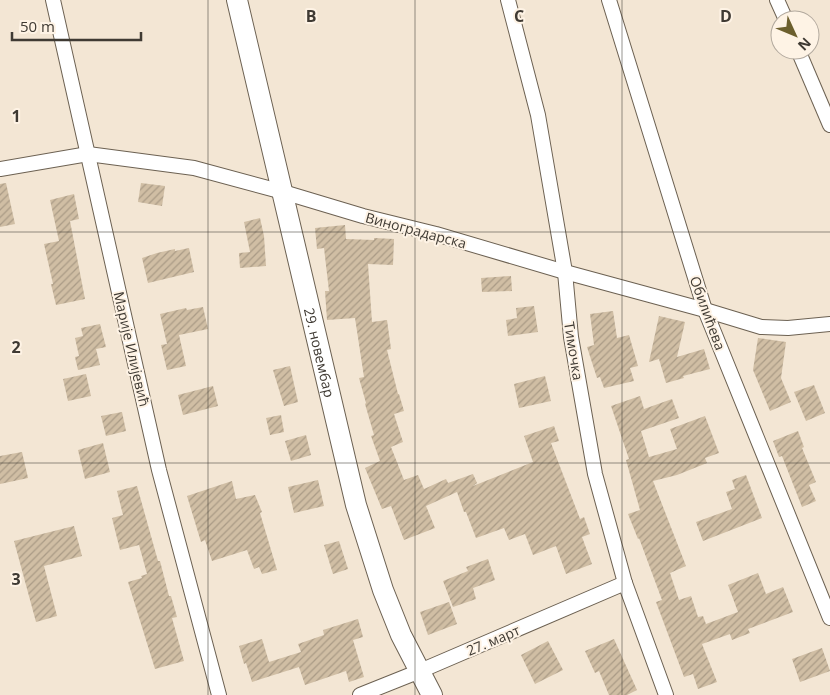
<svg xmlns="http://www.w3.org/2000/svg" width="830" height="695" viewBox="0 0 830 695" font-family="'Open Sans',sans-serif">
  <defs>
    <pattern id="building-hatch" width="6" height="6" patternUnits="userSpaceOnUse" patternTransform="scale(1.25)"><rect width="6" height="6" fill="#d0bea4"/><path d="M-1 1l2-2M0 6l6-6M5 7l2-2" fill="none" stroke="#aa9b86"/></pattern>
  </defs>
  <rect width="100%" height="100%" fill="#f3e6d4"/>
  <!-- building -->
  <g fill="url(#building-hatch)">
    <path d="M6 183 15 224 0 227V184Z"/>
    <path d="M141 183 165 186 162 206 138 202Z"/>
    <path d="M74 194 79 219 70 221 85 299 56 305 51 284H53L44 244 59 241 50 200Z"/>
    <path d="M260 218 264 236 266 266 240 268 239 253 250 252 244 222Z"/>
    <path d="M345 225 346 239 374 240V238L394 239 393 265 368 264 372 322 387 320 391 349 387 350 398 394H399L404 411 394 414 403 442 391 447 404 480 418 475 424 489 446 479 448 483 473 474 477 483 473 486 533 462 524 436 554 426 559 441 551 443 580 519 584 517 590 534 582 537 592 564 566 574 556 546 533 555 525 534 509 540 504 528 476 538 466 512H464L457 492 426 506 435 528 404 540 391 506 382 509 365 468 380 461 371 436 374 435 365 404 366 403 359 378 364 377 355 318 327 320 325 291H329L324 248 317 249 315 228Z"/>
    <path d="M189 248 194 272 148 283 142 258 157 253 175 249V251Z"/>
    <path d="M511 276 512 291 482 292 481 278Z"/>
    <path d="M534 306 538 332 508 336 506 320 517 318 516 308Z"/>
    <path d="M203 307 208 329 179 335 186 366 167 370 161 345 167 344 160 314 186 308 187 310Z"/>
    <path d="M613 311 617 338 629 335 638 366 630 368 634 381 604 388 600 377 597 378 587 347 594 345 590 314Z"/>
    <path d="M659 316 685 322 677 357 704 349 710 369 683 376 684 378 666 383 659 359 649 362Z"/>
    <path d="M100 324 106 347 96 349 100 365 78 370 75 357 79 356 75 338 83 336 81 328Z"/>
    <path d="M758 338 786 342 781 378 791 402 770 411 753 370Z"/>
    <path d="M290 366 298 402 284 406 273 370Z"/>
    <path d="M86 374 91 396 68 401 63 379Z"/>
    <path d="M545 376 551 401 519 408 514 384Z"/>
    <path d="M814 385 825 413 806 421 794 392Z"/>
    <path d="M213 386 218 406 183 415 178 395Z"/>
    <path d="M640 396 644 409 672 399 679 418 641 431 649 457 677 449 670 429 705 416 719 453 705 458 707 463 677 475 653 481 686 566 670 573 679 600 691 596 698 617 703 616 706 624 738 612 728 585 758 573 766 594 783 587 793 612 748 629 750 633 732 640 730 634 702 644 717 682 698 689 693 674 684 677 656 602 662 600 639 538 638 539 628 514 640 510 626 460 629 459 611 406Z"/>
    <path d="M122 412 126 431 106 436 101 416Z"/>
    <path d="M281 415 284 432 270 435 266 418Z"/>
    <path d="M798 431 804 447 802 448 816 482 809 485 816 501 802 507 782 456 779 457 773 441Z"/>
    <path d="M306 435 311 455 291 461 285 441Z"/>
    <path d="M103 443 110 472 85 479 78 450Z"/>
    <path d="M22 452 28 478 0 484V456Z"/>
    <path d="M746 475 762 518 703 541 696 522 732 509 726 492 735 489 732 480Z"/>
    <path d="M318 480 324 506 294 513 288 487Z"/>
    <path d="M232 481 236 499 255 495 262 512 260 513 277 570 262 574 259 567 254 569 247 550 212 561 205 540 201 542 187 496Z"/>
    <path d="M137 486 158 561H160L169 596H171L177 617 172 618 184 661 155 669 128 582 142 578 141 576 147 574 139 545 120 550 112 518 123 515 117 491Z"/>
    <path d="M74 526 82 556 44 566 57 616 36 622 14 541Z"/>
    <path d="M339 541 348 569 333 574 324 545Z"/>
    <path d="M488 559 495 580 473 588 476 599 453 607 443 581 468 571 466 567Z"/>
    <path d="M449 602 457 624 428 635 420 612Z"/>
    <path d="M358 619 363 637 353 640 364 677 349 682 346 671 305 685 299 667 252 682 246 663 244 664 239 646 262 639 269 662 301 652 298 644 324 635 323 630Z"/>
    <path d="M614 639 637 690 627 695H609L599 671 595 673 585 651Z"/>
    <path d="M548 641 563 670 535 684 521 655Z"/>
    <path d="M822 648 830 671 800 682 792 659Z"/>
  </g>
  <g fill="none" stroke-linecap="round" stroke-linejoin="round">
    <defs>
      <g id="street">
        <path d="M53 0 159 470 219 695"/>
        <path d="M508 0 538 115 565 272 571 337 595 474 625 583 666 695"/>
        <path d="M609 0 705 310 830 618"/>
        <path d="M777 0 786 20"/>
        <path d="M798 50 830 125"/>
        <path d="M0 169 88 154 194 168 283 192 363 216 436 234 565 272 705 310 761 327 788 328 830 324"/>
        <path d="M360 695 420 671 625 583"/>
      </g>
      <g id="secondary">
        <path id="s1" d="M237 0 356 505 383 590 401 635 432 695"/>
      </g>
    </defs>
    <!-- street casing -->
    <use href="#street" stroke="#6c6152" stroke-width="16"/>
    <!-- secondary casing -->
    <use href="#secondary" stroke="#6c6152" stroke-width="22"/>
    <!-- street -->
    <use href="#street" stroke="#fff" stroke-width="14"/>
    <!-- secondary -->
    <use href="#secondary" stroke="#fff" stroke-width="20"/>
  </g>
  <!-- grid -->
  <path fill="none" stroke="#3f3a33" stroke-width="1" stroke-opacity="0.55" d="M208 0V695M415 0V695M622 0V695M0 232H830M0 463H830"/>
  <g text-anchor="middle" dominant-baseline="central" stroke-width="4" stroke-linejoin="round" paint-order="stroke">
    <!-- street labels -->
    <g font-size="14" fill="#3f3a33" stroke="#fef3e5">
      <text transform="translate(416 230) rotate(15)">Виноградарска</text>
      <text transform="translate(708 313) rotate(70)">Обилићева</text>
      <text transform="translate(132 349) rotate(77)">Марије Илијевић</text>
      <text transform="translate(574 351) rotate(81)">Тимочка</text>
      <text stroke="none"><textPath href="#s1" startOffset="362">29. новембар</textPath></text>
      <text transform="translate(493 640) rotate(-23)">27. март</text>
    </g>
  </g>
  <g font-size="16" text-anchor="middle" font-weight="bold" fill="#3f3a33" stroke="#fef3e5" stroke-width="4" stroke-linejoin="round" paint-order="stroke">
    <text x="311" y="22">B</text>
    <text x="519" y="22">C</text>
    <text x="726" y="22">D</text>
    <text x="16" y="122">1</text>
    <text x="16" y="353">2</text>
    <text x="16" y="585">3</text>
  </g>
  <!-- north arrow -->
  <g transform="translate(795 35) rotate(134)"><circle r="24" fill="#fef3e5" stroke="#b2a99e"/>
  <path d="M0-4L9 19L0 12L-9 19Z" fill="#6c5f2d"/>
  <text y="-8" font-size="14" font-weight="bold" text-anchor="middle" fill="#3f3a33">N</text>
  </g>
  <!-- scale -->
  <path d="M12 32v8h129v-8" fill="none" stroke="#3f3a33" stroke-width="2.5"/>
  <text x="20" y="32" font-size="15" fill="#3f3a33" stroke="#fef3e5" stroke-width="4" paint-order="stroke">50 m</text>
</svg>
